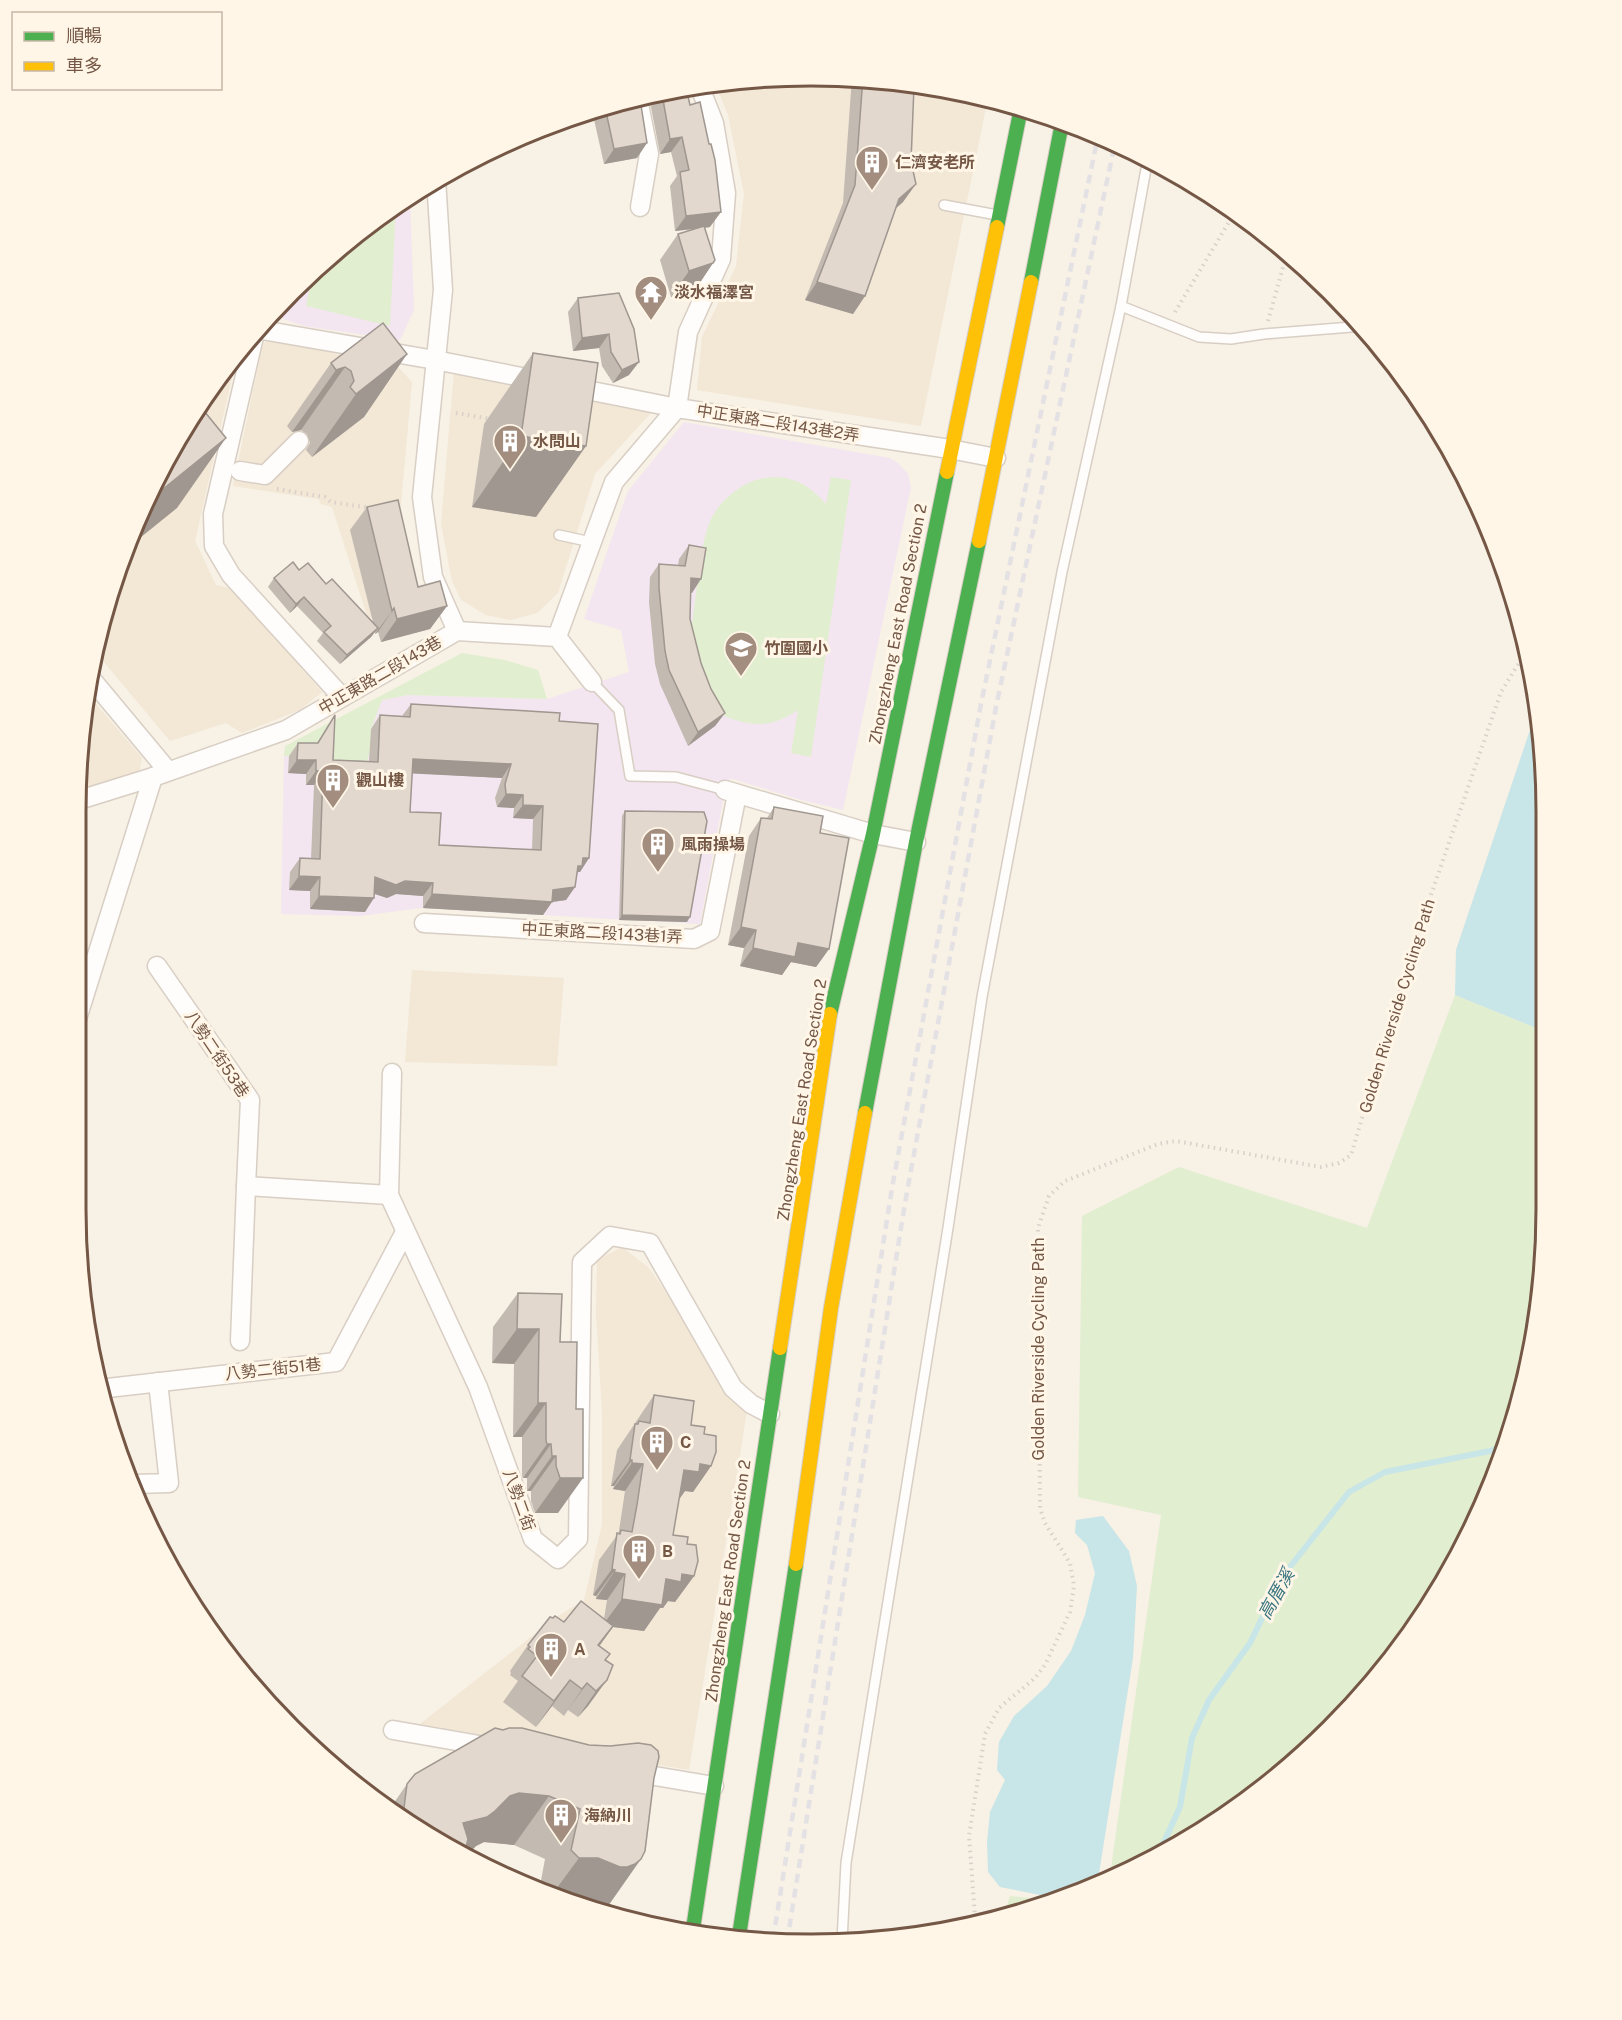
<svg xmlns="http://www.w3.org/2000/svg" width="1622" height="2020" viewBox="0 0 1622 2020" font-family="'Public Sans','Noto Sans TC',sans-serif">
  <rect width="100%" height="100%" fill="#f7f1e6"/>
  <!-- residential -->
  <g fill="#f3e7d6">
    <path d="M859 77 988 98 921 426 697 390 702 337 736 266 744 194 728 115 714 81Z"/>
    <path d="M275 340 399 368 412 382 399 526 424 605 368 619 332 507 321 504 318 499 233 486 263 343Z"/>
    <path d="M237 355 195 541 216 585 233 589 322 692 300 710 242 733 226 723 170 741 98 655 114 574 173 443Z"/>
    <path d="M455 359 662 401 595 474 558 593 537 613 511 620 486 615 461 600 452 581 441 524Z"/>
    <path d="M90 697 142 758 139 774 76 793 77 763Z"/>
    <path d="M412 970 564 978 557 1066 405 1062Z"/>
    <path d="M622 1247 649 1268 747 1411 689 1770 420 1724 555 1618 584 1600 602 1525V1411L596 1314 597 1260Z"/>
  </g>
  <!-- education -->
  <g fill="#f3e6f0">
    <path d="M410 197 414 310 400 340 304 326 269 314 326 257Z"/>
    <path d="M684 422 890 458 899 464 908 474 911 487 843 810 798 799 730 778 725 790 700 924 420 908 360 916 281 914 284 756H367L370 750 371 729 381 700 408 695 547 699 629 672 621 630 584 619 628 491Z"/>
  </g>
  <!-- green -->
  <g fill="#e2eed0">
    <path d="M396 207 390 326 306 306 313 270 326 257Z"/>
    <path d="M831 477 851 480 811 757 791 753 798 710C771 729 749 727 720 714 714 703 689 657 688 648 688 638 692 626 693 616 697 592 701 536 712 517 727 490 761 469 793 480 806 484 817 494 826 504Z"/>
    <path d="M462 653 505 660 538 670 547 699 408 695 382 700 371 729 370 750 364 772 310 757 284 756 285 746Z"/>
    <path d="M1455 995 1546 1032 1547 1209 1533 1352 1491 1491 1395 1657 1297 1762 1179 1847 1110 1875 1161 1515 1078 1497 1082 1216 1179 1167 1367 1228Z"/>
    <path d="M1010 1896 1049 1900 1002 1920Z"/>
  </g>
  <!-- water -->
  <g fill="#c8e5e7">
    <path d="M1537 709 1545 763 1546 1032 1455 995 1456 950Z"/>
    <path d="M1103 1516 1129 1551 1137 1586 1133 1658 1098 1880 1055 1898 1000 1887 988 1872 987 1842 990 1812 1005 1780 997 1770 999 1742 1014 1716 1047 1686 1071 1651 1085 1615 1095 1573 1087 1545 1075 1533 1076 1520Z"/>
  </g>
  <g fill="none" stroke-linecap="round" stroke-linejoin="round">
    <!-- stream -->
    <path stroke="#c8e5e7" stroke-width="6" d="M1158 1855 1180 1807 1192 1738 1209 1700 1250 1643 1282 1577 1349 1492 1385 1472 1490 1451 1505 1445"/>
    <defs>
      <g id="lane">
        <path d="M944 205 997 215"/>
        <path d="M1121 306 1199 337 1231 339 1264 334 1364 326"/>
        <path d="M559 535 591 542"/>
        <path d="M592 682 619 710 630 776 676 777 725 790"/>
        <path d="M842 1941 846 1863 948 1228 982 997 1062 572 1121 306 1148 158"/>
      </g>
      <g id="street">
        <path d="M436 179 443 290 422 497 433 577 457 631"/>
        <path d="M640 207 649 154 638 99 650 96"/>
        <path d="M256 328 213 514 214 546 231 575 342 697"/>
        <path d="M256 329 435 360 542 381"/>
        <path d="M572 387 677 408 688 332 721 259 726 193 714 123 699 85"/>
        <path d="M240 471 265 475 299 441"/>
        <path d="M557 637 614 482 677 408 950 449 996 458"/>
        <path d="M93 681 168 771"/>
        <path d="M725 790 873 834 916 842"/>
        <path d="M76 801 153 777 286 730 457 631 557 637 592 682"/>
        <path d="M424 923 694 939 710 931 737 794"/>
        <path d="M157 966 250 1100 246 1186 389 1195"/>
        <path d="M76 1022 153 777"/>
        <path d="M392 1073 389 1195 478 1387 533 1539 558 1559 578 1539 582 1262 610 1236 650 1243 733 1388 751 1404 770 1414"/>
        <path d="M240 1341 246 1186"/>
        <path d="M99 1389 336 1362 405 1232"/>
        <path d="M135 1484 169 1483 158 1382"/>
        <path d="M393 1730 491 1747"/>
        <path d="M631 1772 714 1786"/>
      </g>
      <g id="fast">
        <path d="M997 227 1021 108"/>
        <path d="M1031 282 1062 123"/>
        <path d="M830 1014 873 834 947 472"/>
        <path d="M865 1113 916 842 979 541"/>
        <path d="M693 1929 780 1348"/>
        <path d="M739 1936 796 1564"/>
      </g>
      <g id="slow">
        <path d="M947 472 997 227"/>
        <path d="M979 541 1031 282"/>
        <path d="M780 1348 830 1014"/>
        <path d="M796 1564 831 1308 865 1113"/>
      </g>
    </defs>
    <!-- lane casing -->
    <use href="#lane" stroke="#d8cec4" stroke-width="12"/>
    <!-- street casing -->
    <use href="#street" stroke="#d8cec4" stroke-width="21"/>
    <!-- fast casing -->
    <use href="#fast" stroke="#d5ccc3" stroke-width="16"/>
    <!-- slow casing -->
    <use href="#slow" stroke="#d5ccc3" stroke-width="16"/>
    <!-- path -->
    <g stroke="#dad0ca" stroke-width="4" stroke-dasharray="1.5 4.5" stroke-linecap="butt">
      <path d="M1175 312 1235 212"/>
      <path d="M1268 321 1287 253"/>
      <path d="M456 413 491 419"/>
      <path d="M277 489 325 497 331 502 371 508"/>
      <path d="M974 1924 975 1917 969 1836 985 1734 999 1708 1035 1678 1045 1665 1070 1612 1074 1586 1070 1563 1045 1523 1040 1508 1038 1228 1049 1196 1065 1181 1158 1144 1176 1141 1321 1167 1339 1163 1351 1155 1413 947 1501 692 1527 650"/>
    </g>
    <!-- lane -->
    <use href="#lane" stroke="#fefdfb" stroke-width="9"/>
    <!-- street -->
    <use href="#street" stroke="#fefdfb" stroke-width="18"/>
    <!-- fast -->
    <use href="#fast" stroke="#4caf50" stroke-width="14"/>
    <!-- slow -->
    <use href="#slow" stroke="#ffc107" stroke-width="14"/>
    <!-- rail -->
    <g stroke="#e4e1e4" stroke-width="4.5" stroke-dasharray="9 6" stroke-linecap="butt">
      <path d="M773 1940 892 1188 981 704 1098 136"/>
      <path d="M787 1942 905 1203 996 707 1115 143"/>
    </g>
  </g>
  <!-- wall -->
  <g fill="#c3bab1" fill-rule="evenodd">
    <path d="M852 77H859L914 86 903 202 896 208 865 296 853 314 805 300 843 203Z"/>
    <path d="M686 88 710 227 705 228 713 263 695 290 671 297 660 260 678 234 694 229 675 231 670 186 677 176 671 152 660 154 651 107 660 94Z"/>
    <path d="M640 99 637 158 604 164 593 115 598 109Z"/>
    <path d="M619 293 629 375 613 383 602 366 599 348 573 351 568 312 578 298Z"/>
    <path d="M533 353 586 446 536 517 472 507 484 424Z"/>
    <path d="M407 354 364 417 312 457 306 450 310 443 307 434 301 430 292 432 287 426 331 363Z"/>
    <path d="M367 507 418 587 447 606 430 629 381 642 378 632 375 634V632L371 637 340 664 317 641 323 633 297 606 290 613 268 587 274 578 299 570 326 584 373 622 350 530Z"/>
    <path d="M689 545 692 593H691L690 619 701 663 711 689 725 713 715 726 688 746 660 684 655 664 649 602 650 577 659 564 678 565 679 559Z"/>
    <path d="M411 704 559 721 589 858 580 872H578L577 874 575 887 566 900 552 902 543 915 423 908V896L396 894 387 898 375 894 365 912 310 909V891L289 890 290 872 300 858 311 859 314 785H306V774L288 773 289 756 298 743H317L335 715 333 760 369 761 371 729 380 715 402 716ZM412 773 502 778 495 798 497 807 514 808 513 818 533 819 532 850 439 845 410 812Z"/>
    <path d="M774 807 820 833 829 949 816 967 791 962 782 975 740 966 744 948 728 945 749 836 761 818H767Z"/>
    <path d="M625 811 687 922 619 920 622 816Z"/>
    <path d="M518 1293 560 1342H577L558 1513H535L531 1501V1491H527V1478H523L522 1476V1437H513L514 1364 492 1363 493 1327Z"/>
    <path d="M654 1395 691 1425 704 1434 711 1466 693 1492 685 1491 680 1498H679L673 1535 687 1544 694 1576 675 1602 668 1601 663 1608H660L644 1631 613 1627 599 1646 606 1660 613 1665 588 1706 578 1717 568 1710 564 1716 552 1706 536 1727 503 1702 518 1681 510 1675 511 1673 510 1671 528 1645 553 1618 564 1622 604 1619 607 1600 596 1599V1596L593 1595 599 1560 618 1534 619 1531 625 1491 613 1489 614 1486H611L617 1450Z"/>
    <path d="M589 1745 606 1909 602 1912 540 1886 545 1859 514 1845 484 1842 476 1846 466 1856 443 1846 391 1807 407 1784Z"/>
  </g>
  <!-- shaded-wall -->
  <g fill="#9f9790">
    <path d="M682 137 671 152 660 154 670 139Z"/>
    <path d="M647 143 637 158 604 164 614 149Z"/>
    <path d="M916 184 903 202 886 217 899 199Z"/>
    <path d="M721 212 710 227 675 231 686 216Z"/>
    <path d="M713 263 695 290 671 297 689 271Z"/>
    <path d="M817 282 865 296 853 314 805 300Z"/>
    <path d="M609 334 599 348 573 351 582 338Z"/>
    <path d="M407 354 364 417 312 457 356 394Z"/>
    <path d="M639 362 629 375 613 383 622 370Z"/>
    <path d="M345 367 301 430 292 432 336 370Z"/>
    <path d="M521 436 586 446 536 517 472 507Z"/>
    <path d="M226 438 177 508 125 550 147 502Z"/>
    <path d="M691 578 701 579 692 593 681 591Z"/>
    <path d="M304 597 297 606 290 613 296 604Z"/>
    <path d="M447 606 430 629 381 642 397 619Z"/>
    <path d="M394 608 378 632 375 634 392 611Z"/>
    <path d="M378 628 371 637 340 664 347 655Z"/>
    <path d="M725 713 715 726 688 746 698 732Z"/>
    <path d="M413 759 511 764 502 778 403 773Z"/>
    <path d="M297 760H316L306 774 288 773Z"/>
    <path d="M316 771H323L314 785H306Z"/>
    <path d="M506 794 523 795 514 808 497 807Z"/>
    <path d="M523 805 543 806 533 819 513 818Z"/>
    <path d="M583 858H589L580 872H578L573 880 568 879Z"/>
    <path d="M299 876 320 877 310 891 289 890Z"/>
    <path d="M375 877 405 881 433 883 423 896 396 894 387 898 366 891Z"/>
    <path d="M575 887 566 900 552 902 543 915 423 908 432 894 553 890Z"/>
    <path d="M319 896 374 898 365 912 310 909Z"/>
    <path d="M622 915 690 917 687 922 619 920Z"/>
    <path d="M741 927 756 930 744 948 728 945Z"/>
    <path d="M798 943 829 949 816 967 791 962 782 975 740 966 753 948Z"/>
    <path d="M517 1329H539L514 1364 492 1363Z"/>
    <path d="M538 1403H546L522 1437H513Z"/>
    <path d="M547 1444H551L527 1478H523Z"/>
    <path d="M552 1456H556L531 1491H527Z"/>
    <path d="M630 1460H632L614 1486H611Z"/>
    <path d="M632 1463 643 1464 625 1491 613 1489Z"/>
    <path d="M700 1464 711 1466 693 1492 685 1491 680 1498 665 1496 684 1470Z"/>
    <path d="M560 1478H583L558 1513H535Z"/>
    <path d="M612 1569 615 1570 596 1596 593 1595Z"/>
    <path d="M614 1572 625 1574 607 1600 596 1599Z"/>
    <path d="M682 1574 694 1576 675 1602 668 1601 663 1608H660L644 1631 613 1627 595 1652 603 1625 622 1599 666 1579Z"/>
    <path d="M570 1680 552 1706 536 1727 554 1701Z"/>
    <path d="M607 1680 588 1706 578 1717 596 1691Z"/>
    <path d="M587 1683 568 1710 564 1716 582 1689Z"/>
    <path d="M519 1793 549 1796 514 1845 484 1842 476 1846 466 1856 446 1847 463 1823 510 1796Z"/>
    <path d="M579 1858 641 1859 606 1909 602 1912 554 1892Z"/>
  </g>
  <!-- building -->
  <g fill="#e3d8ce" stroke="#9f9790" stroke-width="1.5" fill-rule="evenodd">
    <path d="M863 77 914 86 911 162 916 184 899 199 865 296 817 282 855 185Z"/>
    <path d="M686 88 690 105 700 102 709 144H711L715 160 721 212 686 216 680 172 689 170 682 137 670 139 662 94Z"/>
    <path d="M640 99 647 143 614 149 605 107Z"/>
    <path d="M704 226 715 260 713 263 689 271 678 234Z"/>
    <path d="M619 293 634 329 639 362 622 370 611 352 609 334 582 338 578 298Z"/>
    <path d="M383 323 407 354 356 394 350 387 354 381 351 371 345 367 336 370 331 363Z"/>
    <path d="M533 353 598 363 586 446 521 436Z"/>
    <path d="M200 406 226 438 147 502 173 443Z"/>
    <path d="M398 500 418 587 440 581 447 606 397 619 394 608 392 611 367 507Z"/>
    <path d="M689 545 706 548 701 579 691 578 690 619 701 663 711 689 725 713 698 732 669 670 665 651 659 588V564L685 566Z"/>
    <path d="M293 562 299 570 308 563 326 584 332 579 378 628 347 655 324 632 331 626 304 597 296 604 274 578Z"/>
    <path d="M411 704 560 713 559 721 598 724 589 858H583L582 866H578L575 887 553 890 552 902 432 894 433 883 405 881 396 885 375 877 374 898 319 896 320 877 299 876 300 858 320 859 323 771H316V760H297L298 743H318L335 715 333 760 378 762 380 715 410 717ZM413 759 511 764 505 784 506 794 523 795V805L543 806 541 850 439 845 441 813 410 812Z"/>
    <path d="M774 807 823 816 820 833 849 838 829 949 798 943 795 957 753 948 756 930 741 927 761 818 772 819Z"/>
    <path d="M625 811 704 812 707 821 690 917 622 915Z"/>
    <path d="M518 1293 562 1294 560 1342H577L576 1409H583V1478H560L556 1466V1456H552L551 1444H547L546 1441V1403H538L539 1329H517Z"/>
    <path d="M654 1395 694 1401 691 1425 705 1427 704 1434 716 1436V1452L711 1466 700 1464 699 1472 684 1470 673 1535 688 1537 687 1544 696 1545 698 1561 694 1576 682 1574 681 1582 666 1579 662 1605 622 1599 625 1574 614 1572 615 1570 612 1569 617 1533 620 1534 621 1530 632 1532 637 1505 643 1464 632 1463V1460H630L635 1424H638L639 1421 650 1423Z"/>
    <path d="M581 1601 613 1626 598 1645 610 1654 605 1660 613 1665 607 1680 596 1691 587 1683 582 1689 570 1680 554 1701 522 1676 537 1656 528 1649 530 1647 528 1645 550 1617 553 1618 555 1616 564 1622Z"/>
    <path d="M495 1728 503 1730 509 1728H522L589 1745 610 1746 638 1743 651 1745 658 1751 659 1757 654 1778 645 1851 641 1859 635 1864 627 1867H620L598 1858H579L571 1850 580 1809 549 1796 519 1793 510 1796 495 1811 487 1817 463 1823 468 1839 464 1855 443 1846 403 1816 407 1784 415 1774Z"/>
  </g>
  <!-- icons -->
  <defs>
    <symbol id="building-pin" viewBox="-11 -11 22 30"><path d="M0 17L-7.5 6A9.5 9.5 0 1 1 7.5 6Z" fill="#a28d7e" stroke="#fff6e7"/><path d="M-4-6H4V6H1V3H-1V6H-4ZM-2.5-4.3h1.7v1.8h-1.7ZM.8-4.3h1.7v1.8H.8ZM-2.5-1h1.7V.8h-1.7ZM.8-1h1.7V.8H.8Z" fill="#fff"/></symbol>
    <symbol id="temple-pin" viewBox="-11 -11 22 30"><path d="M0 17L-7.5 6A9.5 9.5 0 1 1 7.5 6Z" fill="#a28d7e" stroke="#fff6e7"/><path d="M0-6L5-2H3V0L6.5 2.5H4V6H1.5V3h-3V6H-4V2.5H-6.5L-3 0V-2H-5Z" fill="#fff"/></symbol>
    <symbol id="school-pin" viewBox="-11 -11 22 30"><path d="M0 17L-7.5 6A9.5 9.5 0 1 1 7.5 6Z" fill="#a28d7e" stroke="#fff6e7"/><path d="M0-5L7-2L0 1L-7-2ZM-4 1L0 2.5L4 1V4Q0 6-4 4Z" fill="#fff"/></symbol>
  </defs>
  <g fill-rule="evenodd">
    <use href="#building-pin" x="853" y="143" width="38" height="52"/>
    <use href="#temple-pin" x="632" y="273" width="38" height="52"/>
    <use href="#building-pin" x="491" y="422" width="38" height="52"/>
    <use href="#school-pin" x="722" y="629" width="38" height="52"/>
    <use href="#building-pin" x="314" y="761" width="38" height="52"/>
    <use href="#building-pin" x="639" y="825" width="38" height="52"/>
    <use href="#building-pin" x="638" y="1423" width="38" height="52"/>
    <use href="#building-pin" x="620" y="1532" width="38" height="52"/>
    <use href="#building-pin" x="532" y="1630" width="38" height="52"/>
    <use href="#building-pin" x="542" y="1796" width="38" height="52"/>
  </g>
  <g text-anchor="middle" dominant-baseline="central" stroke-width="6" stroke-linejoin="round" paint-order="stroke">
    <!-- poi labels -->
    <g font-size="16" font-weight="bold" fill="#755746" stroke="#fff6e7" text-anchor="start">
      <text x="895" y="162">仁濟安老所</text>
      <text x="674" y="292">淡水福澤宮</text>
      <text x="533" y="441">水問山</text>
      <text x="764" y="648">竹圍國小</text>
      <text x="356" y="780">觀山樓</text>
      <text x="681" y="844">風雨操場</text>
      <text x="680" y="1442">C</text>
      <text x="662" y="1551">B</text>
      <text x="574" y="1649">A</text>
      <text x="584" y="1815">海納川</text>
    </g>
    <!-- street labels -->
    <g font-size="16" fill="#755746" stroke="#fff6e7">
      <text transform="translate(778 423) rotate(9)">中正東路二段143巷2弄</text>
      <text transform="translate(898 624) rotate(-79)">Zhongzheng East Road Section 2</text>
      <text transform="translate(380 675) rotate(-30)">中正東路二段143巷</text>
      <text transform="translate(602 933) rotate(3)">中正東路二段143巷1弄</text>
      <text transform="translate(1397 1006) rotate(-73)">Golden Riverside Cycling Path</text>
      <text transform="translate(217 1054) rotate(56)">八勢二街53巷</text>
      <text transform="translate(802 1100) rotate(-81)">Zhongzheng East Road Section 2</text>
      <text transform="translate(1038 1349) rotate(-90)">Golden Riverside Cycling Path</text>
      <text transform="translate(273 1369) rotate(-6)">八勢二街51巷</text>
      <text transform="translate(519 1500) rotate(70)">八勢二街</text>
      <text transform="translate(728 1581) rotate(-82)">Zhongzheng East Road Section 2</text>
    </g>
    <!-- water labels -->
    <g font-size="18" font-style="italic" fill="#3c7783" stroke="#fff6e7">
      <text transform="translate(1276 1594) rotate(-61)">高厝溪</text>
    </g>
  </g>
  <!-- crop -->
  <path d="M0 0H1622V2020H0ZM811 86H811A725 725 0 0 1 1536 811V1209A725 725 0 0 1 811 1934H811A725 725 0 0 1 86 1209V811A725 725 0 0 1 811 86Z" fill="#fff6e7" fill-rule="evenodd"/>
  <path fill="none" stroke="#755746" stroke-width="3" d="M811 86H811A725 725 0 0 1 1536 811V1209A725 725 0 0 1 811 1934H811A725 725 0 0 1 86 1209V811A725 725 0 0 1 811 86Z"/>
  <!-- legend -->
  <rect x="12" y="12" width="210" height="78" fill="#fff6e7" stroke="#c8b6a7" stroke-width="1.5"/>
  <rect x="24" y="32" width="30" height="9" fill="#4caf50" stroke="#c8b6a7" stroke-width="1.5"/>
  <text x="66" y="42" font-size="18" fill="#755746">順暢</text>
  <rect x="24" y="62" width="30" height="9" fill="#ffc107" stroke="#c8b6a7" stroke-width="1.5"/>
  <text x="66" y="72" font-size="18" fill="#755746">車多</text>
</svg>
